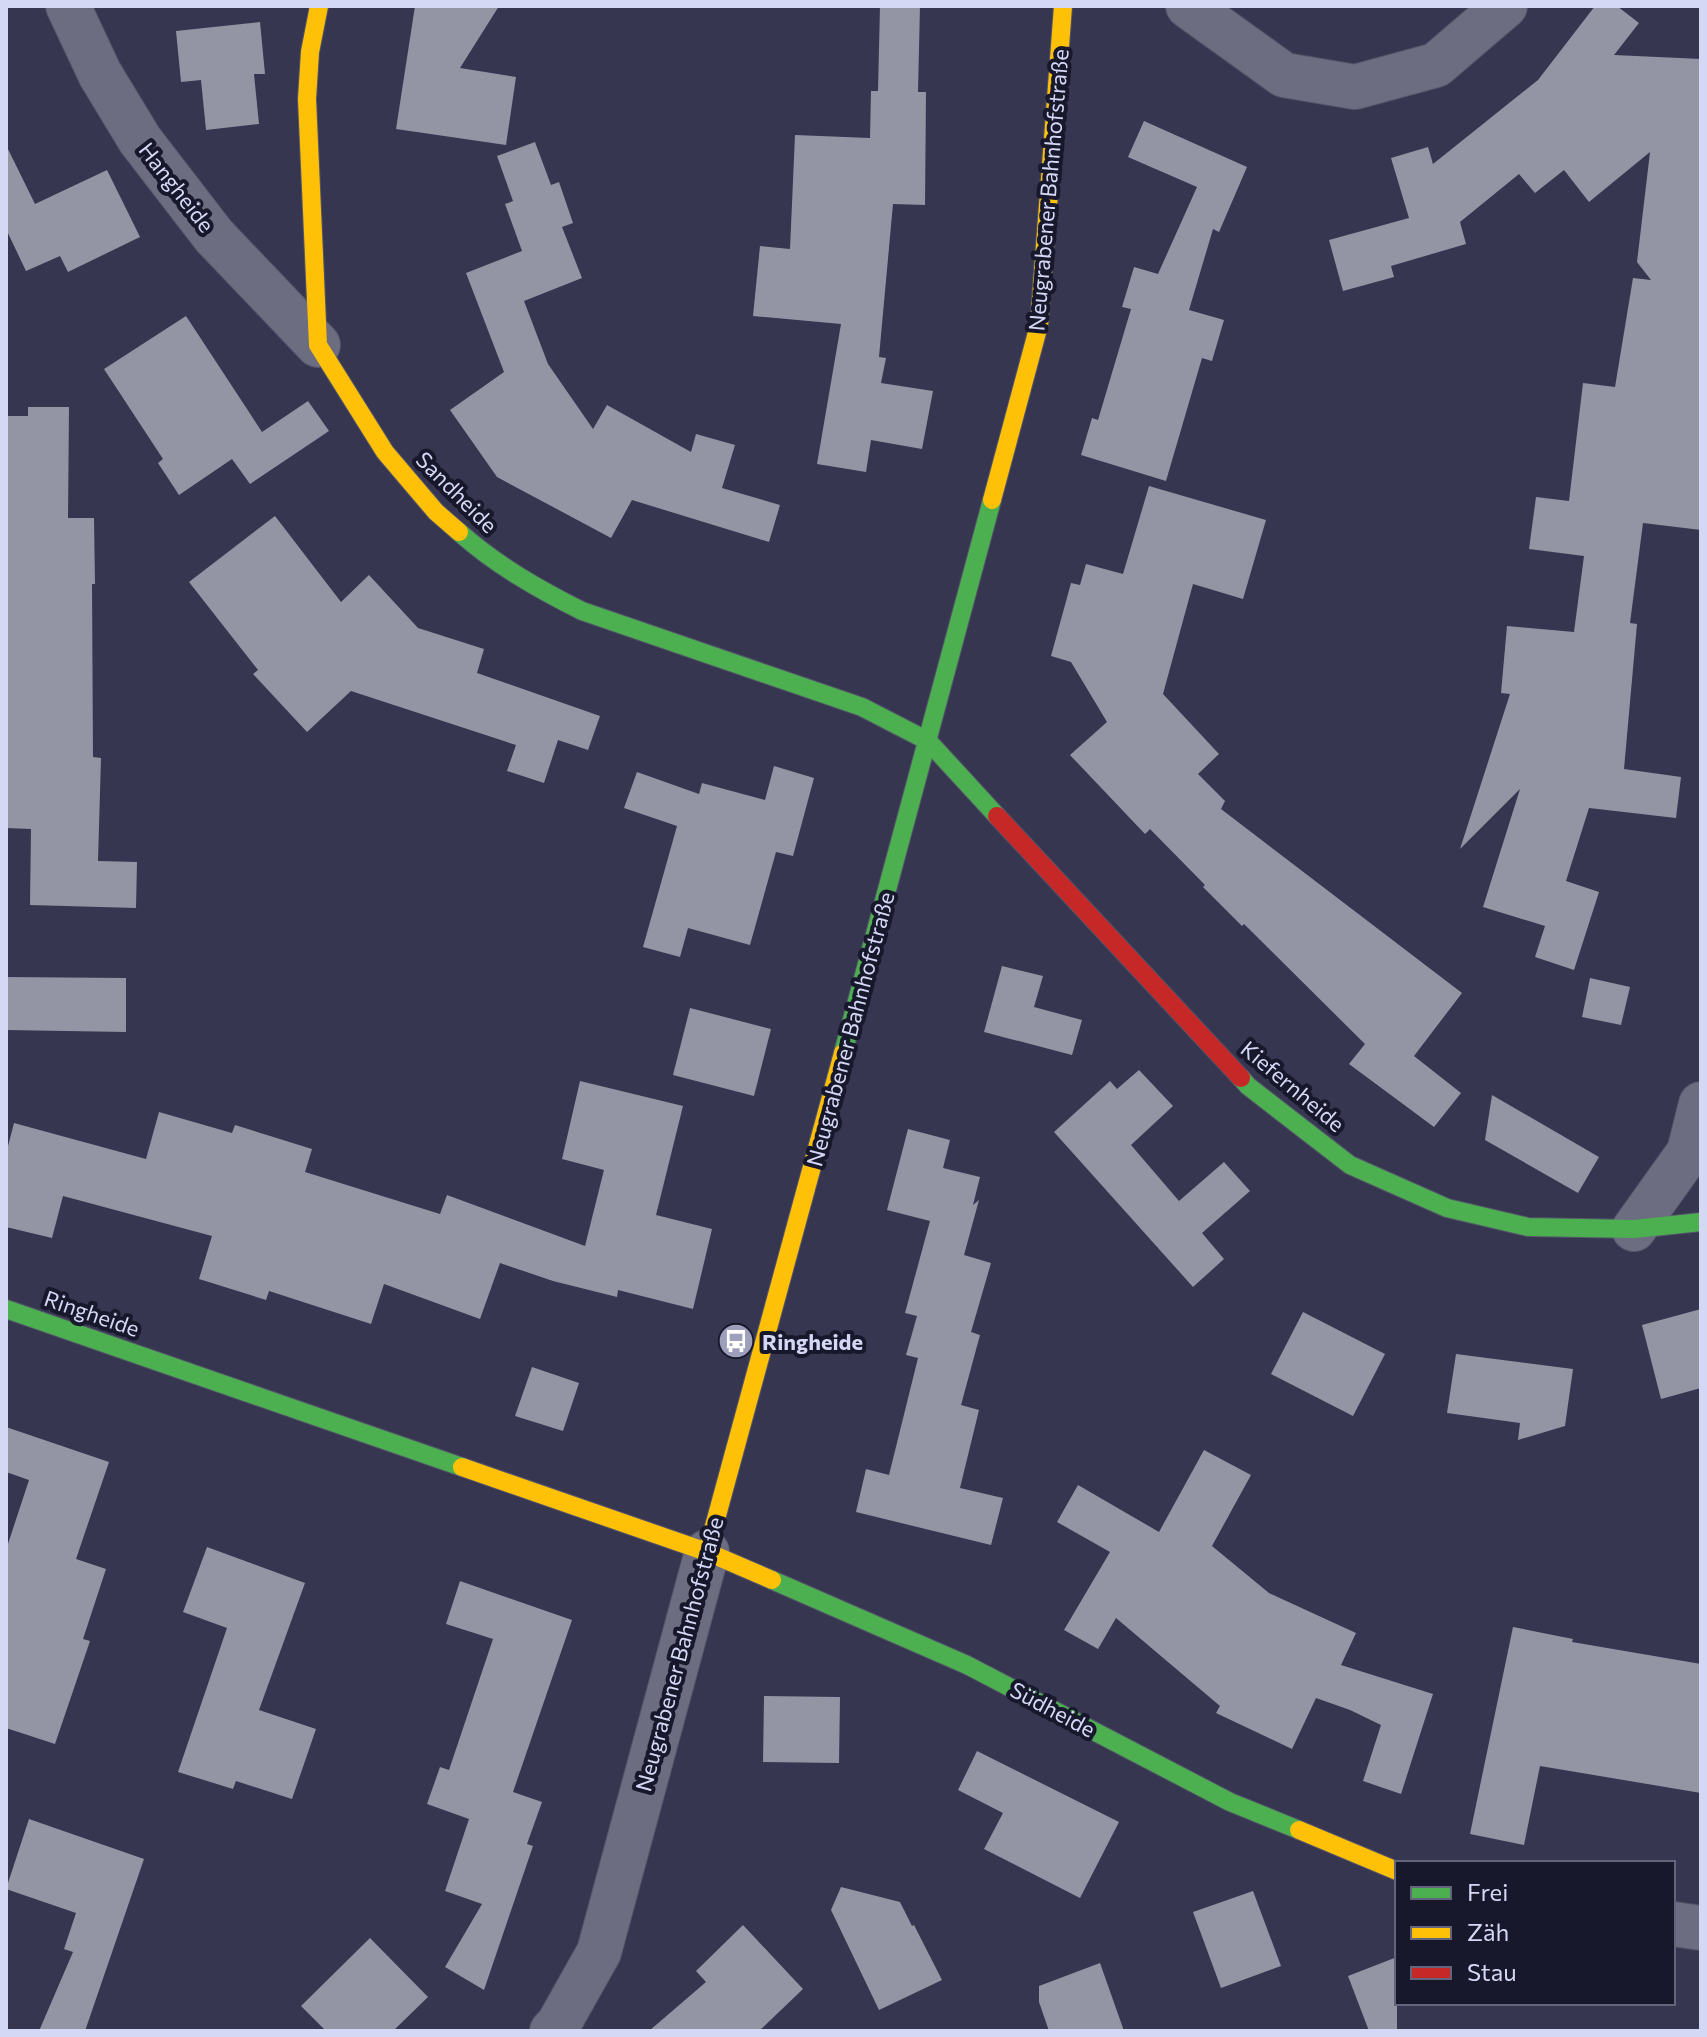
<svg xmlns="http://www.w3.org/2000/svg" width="1707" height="2037" viewBox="0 0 1707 2037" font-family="Commissioner,sans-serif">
  <rect width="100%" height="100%" fill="#363650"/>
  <!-- building -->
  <g fill="#9395a5">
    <path d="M415 6H499L460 68 516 77 506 145 396 129Z"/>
    <path d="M880 6H920L918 92H926L925 205 893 204 879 357 886 358 881 383 933 391 922 449 871 440 866 472 817 464 841 324 753 316 760 246 790 249 795 135 870 138 871 91H878Z"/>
    <path d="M1595 6H1617L1639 23 1614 55 1701 59V530L1643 523 1630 623 1637 624 1624 769 1681 777 1676 818 1589 808 1566 881 1599 892 1574 970 1535 957 1545 926 1483 907 1520 789 1460 849 1510 694 1501 693 1507 626 1574 632 1584 556 1529 549 1536 497 1569 501 1583 383 1615 387 1633 278 1651 280 1637 262 1650 152 1589 202 1564 170 1535 193 1519 174 1460 222 1466 244 1391 266 1394 277 1343 291 1329 240 1409 218 1391 158 1428 147 1433 164 1538 80Z"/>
    <path d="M260 22 265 74H254L259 124 206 130 201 80 181 82 176 31Z"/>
    <path d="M1144 121 1247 167 1219 232 1213 229 1189 310 1224 320 1212 361 1202 358 1166 481 1081 455 1092 418 1098 420 1131 309 1122 307 1134 267 1158 274 1197 187 1128 157Z"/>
    <path d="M535 142 551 185 559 182 573 223 562 227 582 278 524 301 548 364 593 429 607 405 691 452 696 434 735 445 722 488 780 505 769 542 632 500 611 538 497 477 450 410 504 372 466 273 522 251 505 204 513 201 497 156Z"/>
    <path d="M6 145 35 204 107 170 140 237 68 272 60 256 26 271 6 229Z"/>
    <path d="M186 316 262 432 308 401 329 431 250 484 232 459 179 495 158 463 163 459 104 369Z"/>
    <path d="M28 407H69L68 518H94L95 584H92L93 757 101 758 98 861 137 862 136 908 30 905 31 829 6 828V416H28Z"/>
    <path d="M1149 486 1266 520 1243 599 1193 584 1163 694 1219 754 1198 774 1225 801 1221 809 1462 993 1414 1056 1461 1093 1434 1127 1349 1064 1365 1044 1244 924 1242 926 1203 887 1205 885 1150 829 1145 834 1070 755 1107 722 1071 662 1051 656 1071 583 1080 585 1086 564 1123 574Z"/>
    <path d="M275 516 341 602 369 575 418 628 484 649 477 673 600 716 588 750 558 740 544 783 507 771 516 745 351 691 307 732 253 674 258 670 189 582Z"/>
    <path d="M774 766 814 778 793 856 776 852 750 945 688 928 680 957 643 947 677 826 624 808 637 772 699 794 702 783 765 800Z"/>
    <path d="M1002 966 1043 976 1034 1007 1082 1020 1072 1055 984 1032Z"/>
    <path d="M6 977 126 978V1032L6 1030Z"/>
    <path d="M1590 978 1630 987 1621 1025 1582 1017Z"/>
    <path d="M690 1008 771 1029 754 1096 673 1075Z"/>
    <path d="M1139 1070 1173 1106 1131 1145 1179 1201 1224 1162 1250 1191 1202 1233 1224 1259 1193 1287 1054 1132 1110 1081 1117 1089Z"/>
    <path d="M580 1081 683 1106 656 1215 712 1229 693 1309 618 1290 617 1297 553 1281 500 1263 480 1319 384 1284 371 1324 269 1291 266 1300 199 1279 212 1236 63 1196 52 1238 6 1227V1154L14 1123 146 1159 159 1112 232 1133 235 1125 312 1149 305 1172 440 1214 447 1195 585 1246 604 1170 562 1159Z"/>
    <path d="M1492 1095 1599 1157 1578 1193 1485 1140Z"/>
    <path d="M908 1129 950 1140 943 1168 980 1177 973 1205 979 1200 964 1255 991 1263 971 1332 980 1335 961 1405 979 1410 960 1488 1003 1498 991 1545 856 1512 866 1469 889 1475 918 1358 906 1355 917 1316 905 1313 930 1221 887 1210Z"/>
    <path d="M1701 1309V1388L1661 1399 1642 1325Z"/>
    <path d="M1303 1312 1385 1354 1353 1416 1271 1374Z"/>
    <path d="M1456 1354 1573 1369 1565 1426 1518 1440 1520 1423 1447 1413Z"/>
    <path d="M532 1367 579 1383 563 1431 515 1416Z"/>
    <path d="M6 1427 109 1462 76 1559 106 1569 83 1639 90 1641 55 1744 6 1728V1550L29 1480 6 1472Z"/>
    <path d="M1204 1450 1251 1475 1212 1546 1269 1593 1356 1633 1341 1665 1433 1694 1401 1794 1363 1781 1381 1725 1350 1710 1316 1698 1292 1749 1216 1713 1220 1706 1116 1618 1098 1649 1064 1630 1110 1552 1057 1522 1078 1485 1159 1532Z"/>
    <path d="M207 1547 305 1583 259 1710 316 1729 292 1799 236 1781 233 1789 178 1772 227 1628 183 1612Z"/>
    <path d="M460 1581 572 1620 513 1792 542 1802 527 1844 533 1846 484 1990 445 1967 482 1904 445 1891 469 1819 427 1804 440 1767 449 1770 493 1639 446 1624Z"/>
    <path d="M1513 1627 1573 1639 1572 1642 1701 1664V1793L1540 1766 1524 1845 1470 1834Z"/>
    <path d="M764 1696 840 1697 839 1763 763 1762Z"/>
    <path d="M977 1751 1119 1822 1080 1898 984 1849 1003 1813 958 1790Z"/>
    <path d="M29 1819 144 1859 85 2031H39L73 1952 64 1949 76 1913 6 1889Z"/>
    <path d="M841 1887 900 1902 912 1926 914 1925 942 1980 879 2010 831 1910Z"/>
    <path d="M1253 1891 1281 1966 1221 1988 1193 1912Z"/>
    <path d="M743 1925 803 1989 759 2031H649L706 1982 696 1971Z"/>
    <path d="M370 1938 428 1997 393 2031H326L301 2006Z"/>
    <path d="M1397 1957V2031H1369L1348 1976Z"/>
    <path d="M1100 1963 1124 2031H1049L1039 2002V1986Z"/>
  </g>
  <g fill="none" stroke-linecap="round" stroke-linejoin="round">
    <defs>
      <g id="street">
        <path d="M68 6 100 74 140 140 214 236 318 345"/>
        <path d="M1188 6 1284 75 1355 87 1436 65 1505 6"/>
        <path d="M1634 1229 1689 1152 1701 1104"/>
        <path d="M1673 1924 1701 1928"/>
        <path d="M552 2031 558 2025 599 1952 707 1552"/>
      </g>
      <g id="fast">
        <path d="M459 532C496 565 538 589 582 611L862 707 928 741 997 816"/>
        <path d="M843 1053 992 500"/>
        <path d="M1241 1078 1248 1086 1350 1165 1447 1208 1528 1227 1634 1229 1701 1222"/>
        <path d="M6 1309 462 1467"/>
        <path d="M772 1580 967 1665 1230 1802 1299 1830"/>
      </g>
      <g id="slow">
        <path d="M319 6 310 52 307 99 318 345 385 452 436 512 459 532"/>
        <path d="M992 500 1039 325 1063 6"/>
        <path d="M462 1467 707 1552 772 1580"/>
        <path d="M707 1552 843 1053"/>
        <path d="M1299 1830 1397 1871"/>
      </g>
      <path id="jam" d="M997 816 1241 1078"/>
    </defs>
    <!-- street casing -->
    <use href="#street" stroke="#54546a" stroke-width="46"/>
    <!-- fast casing -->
    <use href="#fast" stroke="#54546a" stroke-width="20"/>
    <!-- slow casing -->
    <use href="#slow" stroke="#54546a" stroke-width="20"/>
    <!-- jam casing -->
    <use href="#jam" stroke="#54546a" stroke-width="20"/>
    <!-- street -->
    <use href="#street" stroke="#6c6d80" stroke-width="44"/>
    <!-- fast -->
    <use href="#fast" stroke="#4caf50" stroke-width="18"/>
    <!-- slow -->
    <use href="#slow" stroke="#ffc107" stroke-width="18"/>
    <!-- jam -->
    <use href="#jam" stroke="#c62828" stroke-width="18"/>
  </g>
  <!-- icons -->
  <defs>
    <symbol id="bus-disc" viewBox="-11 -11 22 22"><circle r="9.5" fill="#9d9fbb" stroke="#17182c"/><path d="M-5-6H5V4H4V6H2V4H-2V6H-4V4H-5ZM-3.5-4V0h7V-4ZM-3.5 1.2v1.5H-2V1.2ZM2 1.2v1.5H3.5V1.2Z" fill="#fff"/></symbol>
  </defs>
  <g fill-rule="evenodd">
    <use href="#bus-disc" x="716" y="1321" width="40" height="40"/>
  </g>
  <g text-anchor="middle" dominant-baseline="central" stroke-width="8" stroke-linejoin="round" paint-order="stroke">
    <!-- street labels -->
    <g font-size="22" fill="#d5d8f5" stroke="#17182c">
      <text transform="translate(177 187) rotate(52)">Hangheide</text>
      <text transform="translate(1048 190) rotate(-85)">Neugrabener Bahnhofstraße</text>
      <text transform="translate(457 492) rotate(45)">Sandheide</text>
      <text transform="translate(850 1029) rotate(-75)">Neugrabener Bahnhofstraße</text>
      <text transform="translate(1293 1086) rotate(40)">Kiefernheide</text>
      <text transform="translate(92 1313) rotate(19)">Ringheide</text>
      <text transform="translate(679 1654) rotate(-75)">Neugrabener Bahnhofstraße</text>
      <text transform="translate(1053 1709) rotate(28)">Südheide</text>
    </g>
    <!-- poi labels -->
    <g font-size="22" font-weight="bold" fill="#d5d8f5" stroke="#17182c" text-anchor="start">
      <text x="762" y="1341">Ringheide</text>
    </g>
  </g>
  <!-- border -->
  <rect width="1707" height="2037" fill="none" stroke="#d5d8f5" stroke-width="16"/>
  <!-- legend -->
  <rect x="1395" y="1861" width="280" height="144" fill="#17182c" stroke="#63657c" stroke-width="2"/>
  <rect x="1411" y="1887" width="40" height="12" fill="#4caf50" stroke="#63657c" stroke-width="2"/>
  <text x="1467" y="1901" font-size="24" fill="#d5d8f5">Frei</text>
  <rect x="1411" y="1927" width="40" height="12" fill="#ffc107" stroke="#63657c" stroke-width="2"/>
  <text x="1467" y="1941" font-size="24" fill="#d5d8f5">Zäh</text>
  <rect x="1411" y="1967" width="40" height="12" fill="#c62828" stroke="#63657c" stroke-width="2"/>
  <text x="1467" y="1981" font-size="24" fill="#d5d8f5">Stau</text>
</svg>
